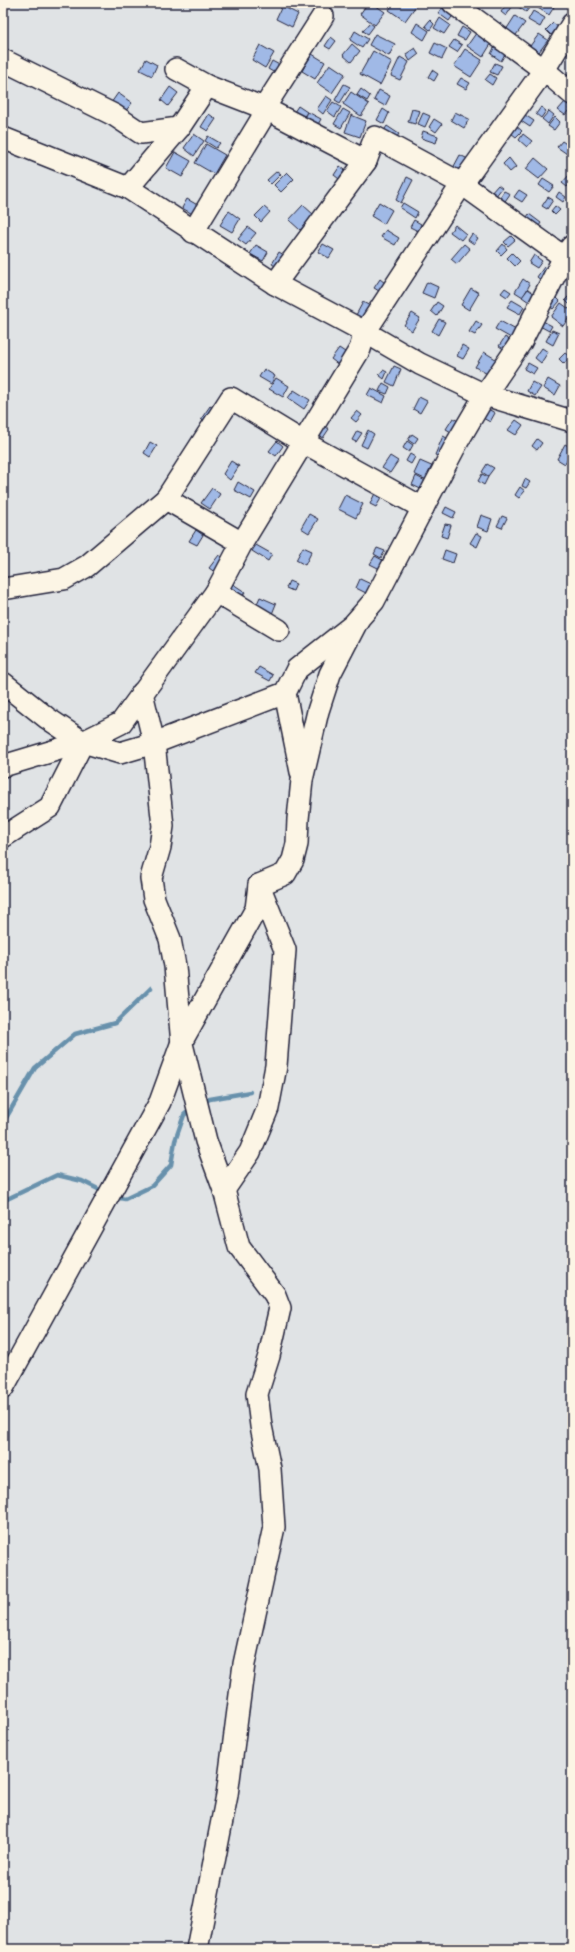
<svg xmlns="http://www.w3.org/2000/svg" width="575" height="1952" viewBox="0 0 575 1952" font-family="Kalam,sans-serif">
  <rect width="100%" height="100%" fill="#e0e3e5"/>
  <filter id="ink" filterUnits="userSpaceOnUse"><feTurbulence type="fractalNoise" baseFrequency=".025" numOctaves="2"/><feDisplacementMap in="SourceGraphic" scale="8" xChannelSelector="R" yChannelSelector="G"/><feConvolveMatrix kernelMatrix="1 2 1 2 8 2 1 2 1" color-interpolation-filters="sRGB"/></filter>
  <g filter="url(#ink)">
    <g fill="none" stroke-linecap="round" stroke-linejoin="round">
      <!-- stream -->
      <g stroke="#6891ac" stroke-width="4.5">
        <path d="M201 1102 210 1099 250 1092"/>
        <path d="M3 1123 35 1068 75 1034 115 1023 151 988"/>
        <path d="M115 1197 125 1199 152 1186 171 1165 175 1141 184 1115 192 1108"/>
        <path d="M3 1201 57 1175 82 1181 104 1192"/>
      </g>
    </g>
    <!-- building -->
    <g fill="#a0b9e6" stroke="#22223b">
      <path d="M368 3H372L385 12 375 25 360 14Z"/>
      <path d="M394 3H418L405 21 389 10Z"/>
      <path d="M507 3 512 7 506 16 501 12Z"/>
      <path d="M519 3H524L530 7 526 12 517 6Z"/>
      <path d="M541 3H548L554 7 549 15 538 8Z"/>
      <path d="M282 6 298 14 292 27 276 19Z"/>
      <path d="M443 7 454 14 449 21 438 13Z"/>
      <path d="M533 11 545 18 540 27 528 20Z"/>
      <path d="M515 16 525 23 513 39 504 33Z"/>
      <path d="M440 18 450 25 444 34 434 28Z"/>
      <path d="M430 20 434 24 430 30 425 26Z"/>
      <path d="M370 23 374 26 368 34 363 31Z"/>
      <path d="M417 23 429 31 424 40 412 32Z"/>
      <path d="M553 23 558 27 551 35 546 30Z"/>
      <path d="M462 27 470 32 465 40 457 36Z"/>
      <path d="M479 29 494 39 483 57 467 46Z"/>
      <path d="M355 31 368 39 362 48 350 40Z"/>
      <path d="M375 34 395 44 389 56 369 45Z"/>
      <path d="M539 34 548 40 539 52 530 46Z"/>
      <path d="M331 37 336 41 330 49 325 46Z"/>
      <path d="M454 40 462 45 457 52 449 47Z"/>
      <path d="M435 43 447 49 442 59 430 53Z"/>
      <path d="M352 44 360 51 351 62 343 55Z"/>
      <path d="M260 45 274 53 265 68 252 60Z"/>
      <path d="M415 48 419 54 410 61 406 54Z"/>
      <path d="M494 48 505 54 501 61 491 54Z"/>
      <path d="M465 49 482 60 471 77 454 66Z"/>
      <path d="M373 51 392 62 380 85 360 74Z"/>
      <path d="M312 54 325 62 315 79 302 71Z"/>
      <path d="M400 57 409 62 400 80 391 76Z"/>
      <path d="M146 59 157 65 152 76 140 70Z"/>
      <path d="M272 61 285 68 280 76 268 69Z"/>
      <path d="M495 63 502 66 497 75 490 72Z"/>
      <path d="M330 64 345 74 332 93 317 83Z"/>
      <path d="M432 70 438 74 434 81 428 77Z"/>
      <path d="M490 74 496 78 492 85 485 80Z"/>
      <path d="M461 78 470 83 466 89 457 84Z"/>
      <path d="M344 84 350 87 340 103 335 100Z"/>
      <path d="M170 87 178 93 168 106 161 100Z"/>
      <path d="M361 89 370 96 367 101 357 95Z"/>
      <path d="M379 90 390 96 385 106 374 100Z"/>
      <path d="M351 92 369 104 361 116 343 104Z"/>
      <path d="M118 93 132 103 124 113 111 103Z"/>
      <path d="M326 96 332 100 323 114 317 109Z"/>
      <path d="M333 102 341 107 335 117 327 111Z"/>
      <path d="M565 102 571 107 565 115 558 110Z"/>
      <path d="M298 106 307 112 299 124 290 118Z"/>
      <path d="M541 107 546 111 541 118 536 114Z"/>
      <path d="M343 109 350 113 341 128 334 124Z"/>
      <path d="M383 109 389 113 384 124 377 120Z"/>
      <path d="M412 109 420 111 415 124 408 122Z"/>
      <path d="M549 111 554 115 548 124 542 119Z"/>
      <path d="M308 112 321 119 315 130 302 124Z"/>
      <path d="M455 112 469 119 464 128 451 120Z"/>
      <path d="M423 113 430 116 425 127 418 124Z"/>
      <path d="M209 114 216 119 208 131 201 127Z"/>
      <path d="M351 115 366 121 360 137 345 132Z"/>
      <path d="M525 115 534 121 530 127 521 121Z"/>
      <path d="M555 117 560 122 554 130 548 126Z"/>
      <path d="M434 119 442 124 436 132 429 127Z"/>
      <path d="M513 123 522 131 516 137 507 130Z"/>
      <path d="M387 126 399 134 395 140 383 132Z"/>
      <path d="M423 131 438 136 436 143 421 138Z"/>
      <path d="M194 134 204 141 194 156 184 148Z"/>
      <path d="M523 134 532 141 527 147 519 140Z"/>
      <path d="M208 136 220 143 216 148 205 141Z"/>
      <path d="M562 141 572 148 567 154 557 147Z"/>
      <path d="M206 144 225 155 214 174 195 163Z"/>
      <path d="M175 152 191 161 182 177 166 168Z"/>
      <path d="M460 155 468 159 459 174 452 170Z"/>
      <path d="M509 158 516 167 510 172 503 164Z"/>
      <path d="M535 158 548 169 539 179 526 169Z"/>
      <path d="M340 166 345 170 339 179 334 175Z"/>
      <path d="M277 171 281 174 271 184 267 180Z"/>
      <path d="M287 172 294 179 281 192 274 185Z"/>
      <path d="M570 174 572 176V181L567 187 562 183Z"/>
      <path d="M407 177 413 180 401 203 396 200Z"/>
      <path d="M543 179 554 186 549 192 539 185Z"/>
      <path d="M498 185 502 188 495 197 491 193Z"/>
      <path d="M519 190 527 195 522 202 514 197Z"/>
      <path d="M504 191 510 194 503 204 498 200Z"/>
      <path d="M559 192 566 197 563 202 556 197Z"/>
      <path d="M548 197 553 200 547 209 542 206Z"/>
      <path d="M187 199 201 207 196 216 182 208Z"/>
      <path d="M379 202 392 210 384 224 371 216Z"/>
      <path d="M403 203 418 212 415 218 400 208Z"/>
      <path d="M303 205 314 215 300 230 289 220Z"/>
      <path d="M555 206 560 210 555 215 551 211Z"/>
      <path d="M264 207 270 212 261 222 255 216Z"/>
      <path d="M229 211 240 219 232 232 220 225Z"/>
      <path d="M529 214 541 223 537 229 525 220Z"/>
      <path d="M414 220 421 224 418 231 410 227Z"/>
      <path d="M455 225 466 234 461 240 450 232Z"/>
      <path d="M248 227 256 233 246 245 238 239Z"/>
      <path d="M386 230 399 238 395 245 381 237Z"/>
      <path d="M472 234 478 238 474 244 468 240Z"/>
      <path d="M511 236 515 240 508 246 504 242Z"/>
      <path d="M323 244 334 250 329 258 318 252Z"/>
      <path d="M464 244 470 249 457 264 451 259Z"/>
      <path d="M503 244 507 249 501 255 497 251Z"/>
      <path d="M256 245 268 252 263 261 250 254Z"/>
      <path d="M279 252 287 257 280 269 272 264Z"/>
      <path d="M512 253 520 261 515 266 507 258Z"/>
      <path d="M534 255 542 261 537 268 529 263Z"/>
      <path d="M544 267 549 271 542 281 537 277Z"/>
      <path d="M380 279 385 283 379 291 374 288Z"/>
      <path d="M523 279 530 284 523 297 515 292Z"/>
      <path d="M427 282 438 287 434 298 422 293Z"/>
      <path d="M471 288 479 293 469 310 461 305Z"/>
      <path d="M505 288 511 292 507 297 501 293Z"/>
      <path d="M528 289 535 294 529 302 522 297Z"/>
      <path d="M572 293V307L565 300Z"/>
      <path d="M555 296 560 301 553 309 548 305Z"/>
      <path d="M512 300 524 307 520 314 507 307Z"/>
      <path d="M363 302 370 306 363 319 356 315Z"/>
      <path d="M437 302 443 306 437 316 431 311Z"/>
      <path d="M561 303 572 311V314L563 326 551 317Z"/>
      <path d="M412 313 420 318 412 331 404 325Z"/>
      <path d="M439 319 445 322 438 335 432 331Z"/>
      <path d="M541 320 552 326 549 331 538 325Z"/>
      <path d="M476 321 482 325 475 335 469 332Z"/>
      <path d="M500 321 516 330 511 338 495 329Z"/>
      <path d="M552 330 559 333 553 345 546 341Z"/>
      <path d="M505 337 511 341 505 350 499 346Z"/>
      <path d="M462 345 469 349 463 359 457 356Z"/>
      <path d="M339 348 348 354 340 366 331 359Z"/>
      <path d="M542 348 548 352 541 363 535 358Z"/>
      <path d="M484 352 499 361 491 376 475 367Z"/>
      <path d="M565 353 570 357 564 364 559 359Z"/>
      <path d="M528 363 537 368 533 374 524 369Z"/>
      <path d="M394 366 401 369 394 386 386 382Z"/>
      <path d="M264 369 275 376 271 384 259 377Z"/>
      <path d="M383 370 387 372 384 379 379 375Z"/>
      <path d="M276 378 289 386 283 397 269 389Z"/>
      <path d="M548 379 560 386 555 395 543 388Z"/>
      <path d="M532 382 541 387 535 396 527 391Z"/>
      <path d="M383 383 390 387 387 394 379 391Z"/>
      <path d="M371 388 386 396 383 403 367 395Z"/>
      <path d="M294 390 310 400 304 409 288 398Z"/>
      <path d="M419 397 427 401 420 413 413 409Z"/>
      <path d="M210 406 218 411 209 425 201 419Z"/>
      <path d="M488 409 495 413 490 422 483 418Z"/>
      <path d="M357 411 362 415 356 422 351 418Z"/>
      <path d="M453 418 460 422 453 433 446 429Z"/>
      <path d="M516 420 523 425 516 435 508 430Z"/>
      <path d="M323 425 329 429 323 438 317 435Z"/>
      <path d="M368 430 374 434 367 448 361 445Z"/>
      <path d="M357 431 362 433 356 442 352 440Z"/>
      <path d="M412 434 418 438 414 444 408 440Z"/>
      <path d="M443 436 451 440 442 458 435 455Z"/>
      <path d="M537 439 542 443 537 450 532 446Z"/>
      <path d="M277 441 283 446 276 456 269 451Z"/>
      <path d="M407 441 413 445 409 452 403 448Z"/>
      <path d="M150 442 157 446 150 457 144 453Z"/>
      <path d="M565 444 572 448V451L565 464 557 459Z"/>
      <path d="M410 454 415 457 411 464 406 461Z"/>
      <path d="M390 456 398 461 390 473 382 468Z"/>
      <path d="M231 461 239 466 230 480 223 474Z"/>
      <path d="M420 461 436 468 431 482 414 474Z"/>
      <path d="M487 464 494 468 488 476 482 472Z"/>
      <path d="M482 474 488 477 484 485 478 481Z"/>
      <path d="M416 476 429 483 425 491 412 485Z"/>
      <path d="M525 479 530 482 526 488 522 486Z"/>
      <path d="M238 482 255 492 251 499 234 490Z"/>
      <path d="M520 487 525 491 519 498 515 495Z"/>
      <path d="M212 488 220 494 210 509 201 503Z"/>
      <path d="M376 491 383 495 376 507 370 504Z"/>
      <path d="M345 495 363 504 356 518 338 509Z"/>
      <path d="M446 507 456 512 453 518 443 513Z"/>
      <path d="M309 514 318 519 309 533 301 528Z"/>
      <path d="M481 515 492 519 488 531 477 527Z"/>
      <path d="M502 516 507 518 502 528 497 526Z"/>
      <path d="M445 524 451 525 447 538 441 536Z"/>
      <path d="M196 530 203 535 197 545 189 541Z"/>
      <path d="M476 533 482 536 477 547 470 543Z"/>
      <path d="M256 545 272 554 268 561 252 551Z"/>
      <path d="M303 547 312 551 305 565 296 560Z"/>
      <path d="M377 548 385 551 381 558 374 554Z"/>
      <path d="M445 550 456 554 453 563 442 559Z"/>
      <path d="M219 555 226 560 216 573 209 568Z"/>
      <path d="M375 556 388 563 384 571 370 564Z"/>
      <path d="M360 579 375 586 370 595 356 588Z"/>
      <path d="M289 581 296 584 293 591 286 588Z"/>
      <path d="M233 584 245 592 241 598 229 590Z"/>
      <path d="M260 597 276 604 272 614 256 606Z"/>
      <path d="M259 667 273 675 270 681 255 673Z"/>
    </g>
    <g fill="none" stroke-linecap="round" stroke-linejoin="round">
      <defs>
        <g id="minor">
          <path d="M453 3 544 70 572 94"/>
          <path d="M3 60 114 115 141 133 179 128"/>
          <path d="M176 69 207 86 264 108 366 161"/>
          <path d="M3 138 128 188 275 284 365 332 420 364 485 395 572 421"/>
          <path d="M128 188 179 128 207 86"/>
          <path d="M193 232 261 120 264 108 323 16"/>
          <path d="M275 284 366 161 375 137 462 184 572 263"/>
          <path d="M242 543 166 499 231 398 303 442 423 508"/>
          <path d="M3 589 64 579 87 566 166 499"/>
          <path d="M216 592 279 630"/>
          <path d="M3 683 47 718 83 742 120 753 154 743 285 693 297 669 353 625 374 601 458 441 485 395 521 342 564 257 572 246"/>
          <path d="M142 693 154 743 163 826 160 847 151 878 154 899 170 939 175 966 182 1044 206 1141 224 1190 239 1247 275 1295 280 1308 269 1356 257 1394 261 1426 270 1469 274 1527 244 1664 227 1795 197 1949"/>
          <path d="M285 693 301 772"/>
          <path d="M3 766 83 742 121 723 216 592 242 543 360 349 365 332 462 184 544 70 572 24"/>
          <path d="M3 837 50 807 83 742"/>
          <path d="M224 1190 250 1152 268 1108 276 1066 285 950 259 885"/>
          <path d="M3 1388 160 1102 183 1039 256 909 259 885 285 874 293 860 297 844 298 819 302 780 318 711 330 674 358 620"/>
        </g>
      </defs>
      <!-- minor casing -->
      <use href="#minor" stroke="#22223b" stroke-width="24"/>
      <!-- minor -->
      <use href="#minor" stroke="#fcf5e5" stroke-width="21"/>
    </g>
  </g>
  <!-- margin -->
  <rect width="575" height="1952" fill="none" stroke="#fcf5e5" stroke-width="16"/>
  <rect x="8" y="8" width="559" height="1936" fill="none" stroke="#22223b" stroke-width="1.5" filter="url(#ink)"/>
</svg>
